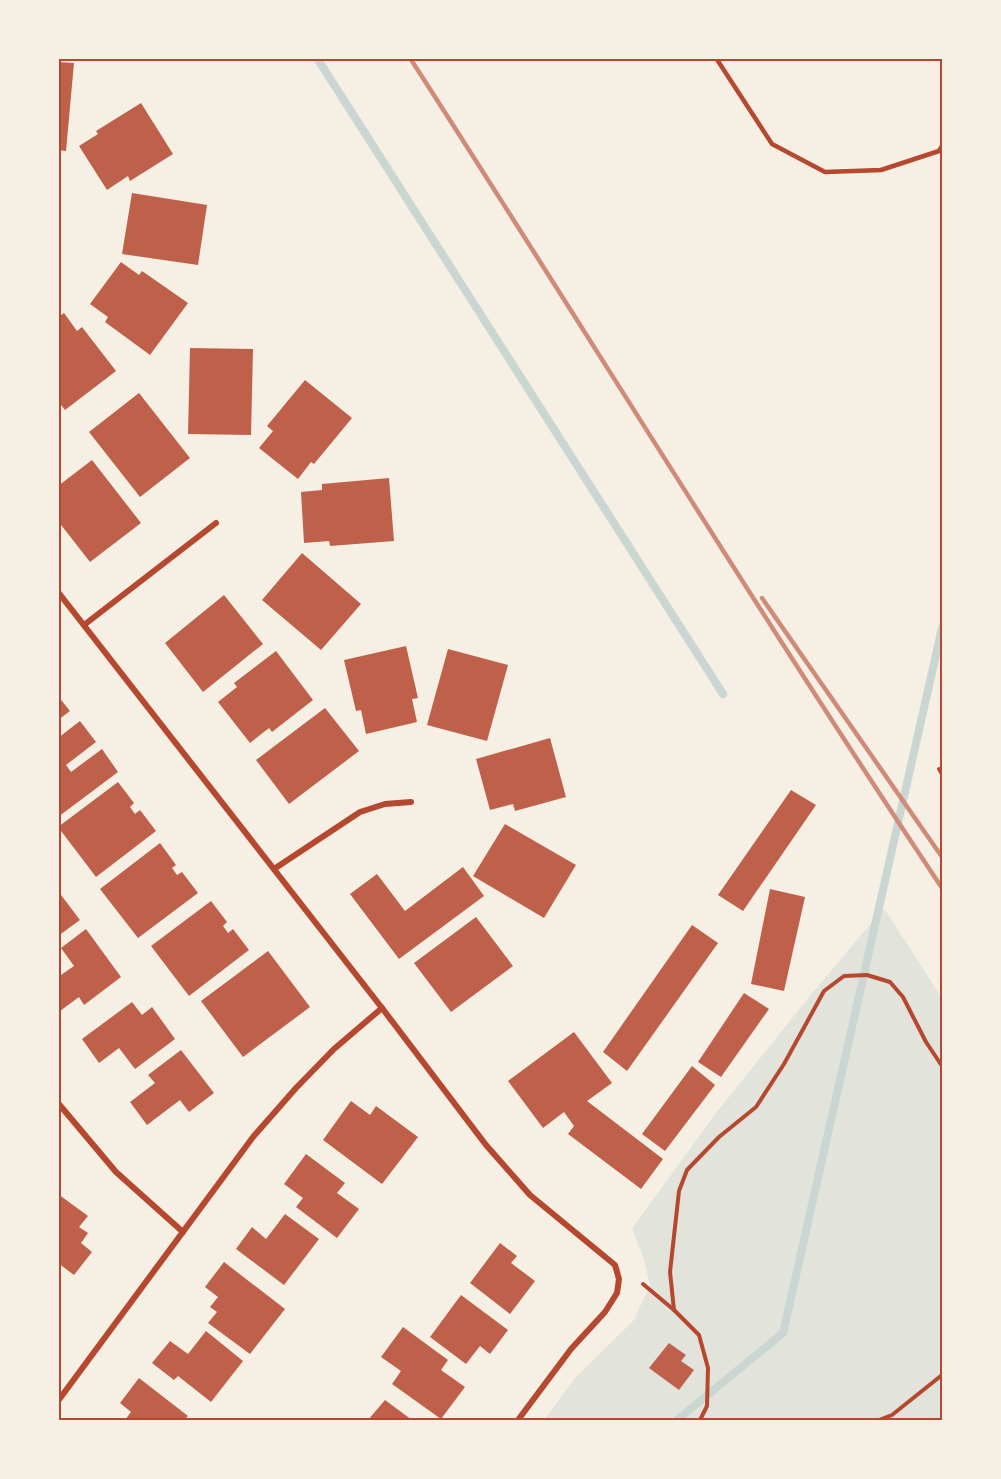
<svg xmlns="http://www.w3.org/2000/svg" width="1001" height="1479" viewBox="0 0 1001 1479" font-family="Rubik,sans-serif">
  <rect width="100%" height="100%" fill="#f6efe4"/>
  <!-- green -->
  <path fill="#e2e4dc" d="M884 908 942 998V1420H544L575 1378 634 1320 650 1285 643 1256 632 1229 712 1118 814 991Z"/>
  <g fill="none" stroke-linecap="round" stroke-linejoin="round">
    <!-- stream -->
    <g stroke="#c9d6d2" stroke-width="8">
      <path d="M317 58 723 694"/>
      <path d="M677 1420 783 1333 942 628"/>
    </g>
  </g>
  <!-- building -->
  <g fill="#bf614a">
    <path d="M58 62 74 63 66 151 58 150Z"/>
    <path d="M141 103 173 154 130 181 128 176 107 190 79 146 98 134 96 131Z"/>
    <path d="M132 193 207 205 198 265 122 254Z"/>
    <path d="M121 262 139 275 142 271 188 303 150 355 105 322 108 317 90 304Z"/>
    <path d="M64 313 77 331 82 327 116 371 65 410 58 401V317Z"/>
    <path d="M190 348 253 349 251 435 188 434Z"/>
    <path d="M305 380 352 418 314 464 311 462 298 479 259 448 273 431 267 426Z"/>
    <path d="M139 393 190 458 140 497 89 432Z"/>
    <path d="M92 460 141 523 90 562 58 521V486Z"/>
    <path d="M389 478 394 541 330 546 329 541 304 543 301 492 322 490V484Z"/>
    <path d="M302 553 361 604 321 650 262 600Z"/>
    <path d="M224 595 263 644 203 692 165 643Z"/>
    <path d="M406 646 418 698 412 699 417 722 366 734 361 710 356 711 344 660Z"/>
    <path d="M448 649 508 665 487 741 427 725Z"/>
    <path d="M276 651 313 700 272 732 269 728 250 743 218 702 237 687 234 683Z"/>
    <path d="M58 696 70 711 58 720Z"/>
    <path d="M325 708 359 751 289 804 256 760Z"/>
    <path d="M80 721 96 742 66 765 71 772 102 749 118 772 58 817V738Z"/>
    <path d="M550 738 566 797 515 811 513 804 490 810 476 759Z"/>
    <path d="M118 782 134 803 130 807 135 814 140 810 156 831 96 877 58 827Z"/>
    <path d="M791 790 816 805 743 911 718 895Z"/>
    <path d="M505 824 576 865 544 918 473 876Z"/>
    <path d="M160 843 176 865 172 868 177 875 182 872 198 893 138 938 100 889Z"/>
    <path d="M463 867 484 896 399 959 350 894 377 874 405 911Z"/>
    <path d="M770 889 805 897 784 991 751 984Z"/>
    <path d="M58 891 80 920 58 936Z"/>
    <path d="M211 901 227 922 223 926 228 933 233 929 249 950 189 996 151 946Z"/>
    <path d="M476 917 513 966 451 1012 414 963Z"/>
    <path d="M692 925 718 943 627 1071 603 1052Z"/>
    <path d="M86 929 121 977 84 1005 79 997 60 1011 58 977 74 966 61 948Z"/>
    <path d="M268 951 310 1007 243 1057 201 1001Z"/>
    <path d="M744 993 769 1009 721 1077 698 1062Z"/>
    <path d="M132 1002 142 1015 152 1007 175 1039 135 1069 119 1048 99 1063 82 1039Z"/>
    <path d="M574 1032 612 1083 587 1101 663 1159 641 1189 568 1134 574 1126 564 1112 543 1128 508 1081Z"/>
    <path d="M181 1050 214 1093 189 1112 180 1100 147 1125 130 1102 155 1083 148 1075Z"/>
    <path d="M692 1066 715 1085 665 1151 642 1134Z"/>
    <path d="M351 1101 370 1115 376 1106 418 1137 382 1184 323 1140Z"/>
    <path d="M306 1154 345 1183 337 1193 359 1209 337 1238 296 1207 303 1198 284 1184Z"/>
    <path d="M58 1194 88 1216 79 1227 88 1233 81 1243 92 1252 74 1275 58 1263Z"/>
    <path d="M285 1214 319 1239 284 1285 236 1249 252 1227 266 1239Z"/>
    <path d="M500 1243 517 1256 511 1263 535 1281 510 1314 470 1283Z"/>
    <path d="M224 1262 285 1309 250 1354 208 1323 217 1312 210 1307 218 1297 205 1287Z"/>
    <path d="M461 1295 508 1330 490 1354 480 1346 466 1364 430 1337Z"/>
    <path d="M403 1327 448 1360 441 1370 465 1387 441 1419 392 1384 401 1371 381 1357Z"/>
    <path d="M206 1331 243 1361 211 1402 178 1376 174 1380 152 1363 170 1341 188 1354Z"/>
    <path d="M669 1343 686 1355 681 1361 694 1370 679 1390 649 1368Z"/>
    <path d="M139 1378 188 1416 184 1420H125L131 1412 120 1403Z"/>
    <path d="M385 1400 412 1420H368Z"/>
  </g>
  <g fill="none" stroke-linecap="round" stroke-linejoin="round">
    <!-- path -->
    <g stroke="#b5482f" stroke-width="4">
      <path d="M939 769 942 774"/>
      <path d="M643 1284 674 1310 699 1335 708 1368 707 1406 700 1420"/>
      <path d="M674 1310 670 1272 679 1191 687 1170 719 1137 756 1107 784 1064 824 991 844 976 867 975 890 982 903 997 926 1042 942 1066"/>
      <path d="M879 1420 892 1415 942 1375"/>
    </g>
    <!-- service -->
    <path stroke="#b5482f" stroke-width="4.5" d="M716 58 772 144 825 172 881 170 939 151 942 146"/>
    <!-- minor -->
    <g stroke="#b5482f" stroke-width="6">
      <path d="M58 592 382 1008 486 1145 530 1195 615 1265 619 1279 617 1293 605 1312 571 1349 518 1420"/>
      <path d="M84 625 216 523"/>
      <path d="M274 869 360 812 385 804 411 802"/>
      <path d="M58 1103 116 1172 183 1232"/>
      <path d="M58 1401 253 1137 296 1088 334 1049 382 1008"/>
    </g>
    <!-- rail -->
    <g stroke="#cf8b77" stroke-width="4.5">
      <path d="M410 58C588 334 760 615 942 888"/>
      <path d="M762 598 942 857"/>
    </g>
  </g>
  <!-- border -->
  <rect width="1001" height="1479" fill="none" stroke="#f6efe4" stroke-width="120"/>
  <rect x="60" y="60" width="881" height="1359" fill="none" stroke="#b5482f" stroke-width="2"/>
</svg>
